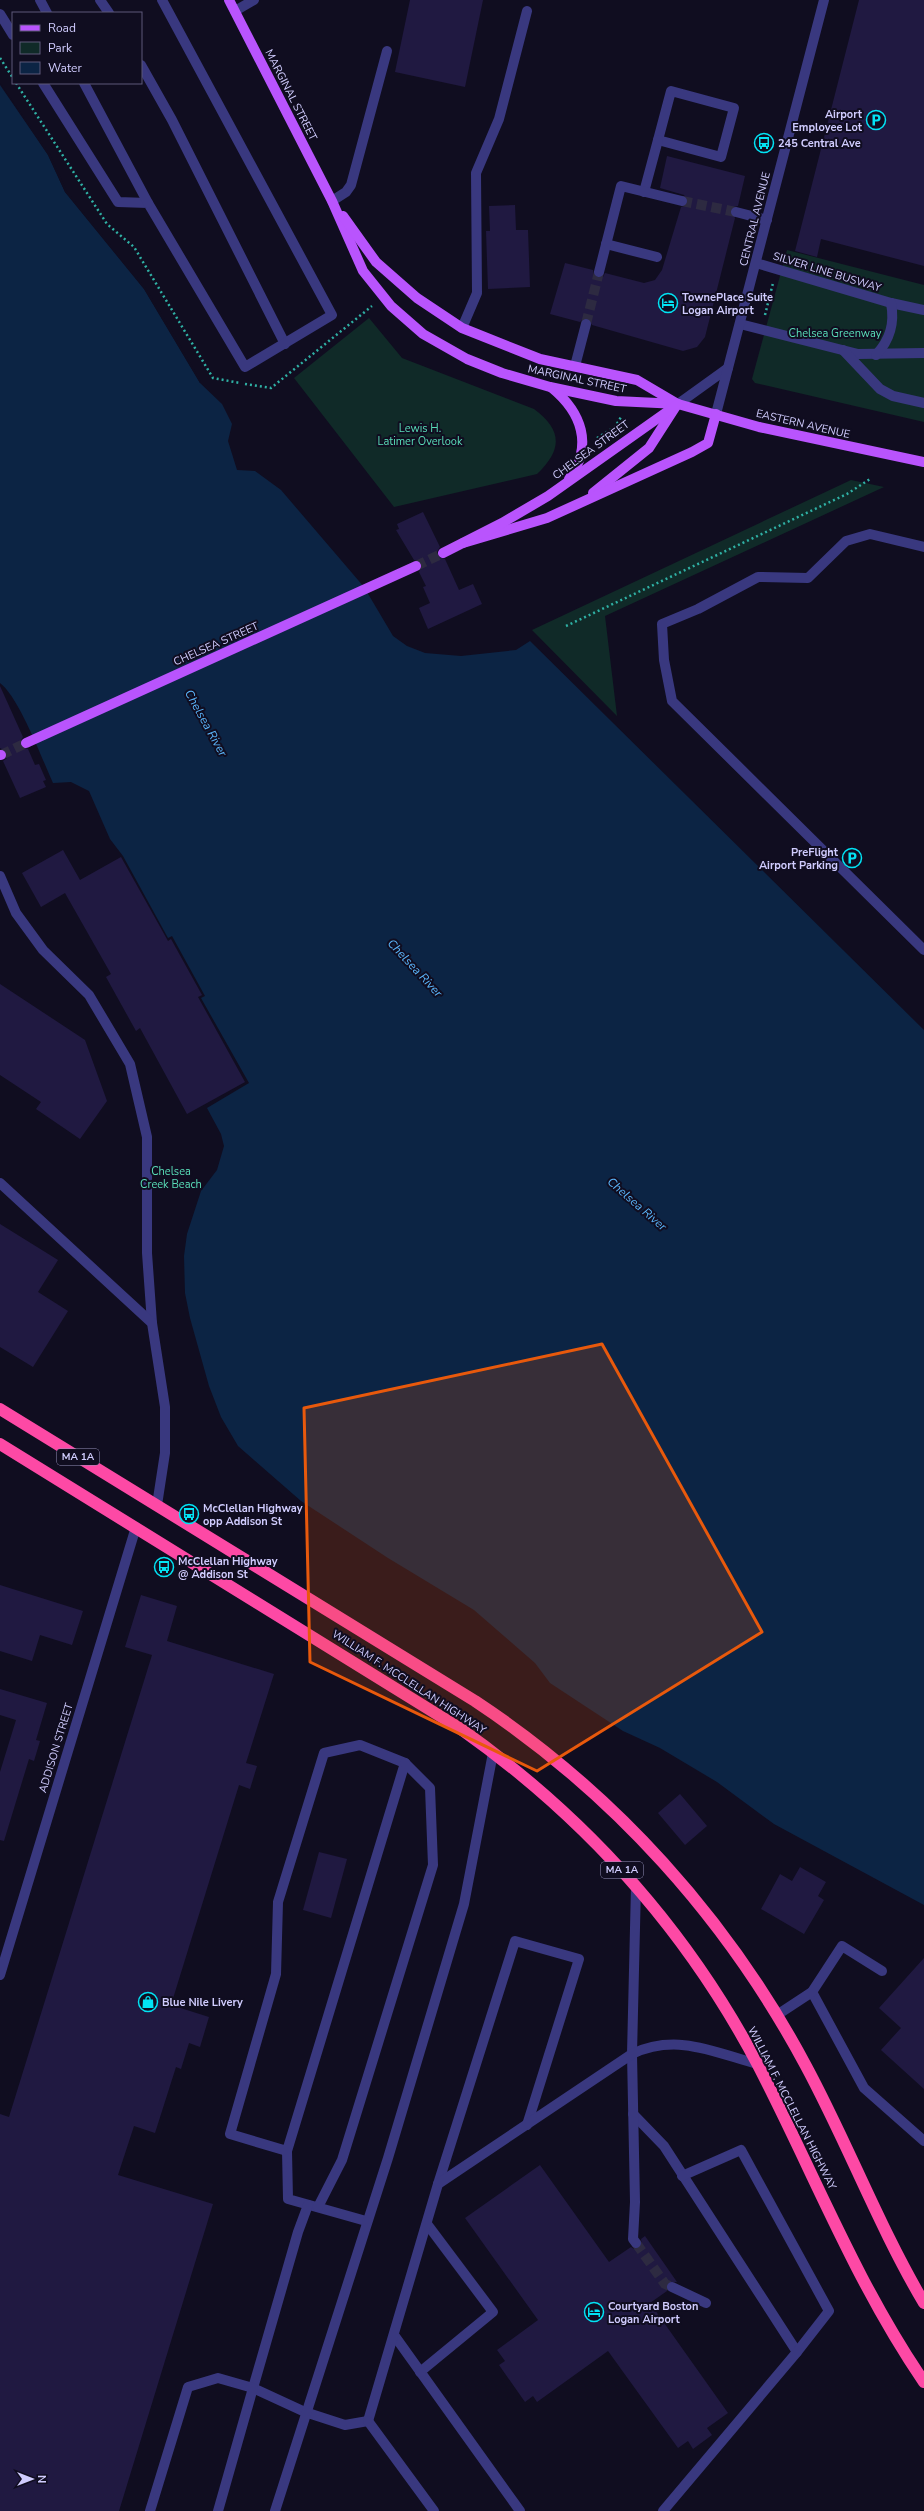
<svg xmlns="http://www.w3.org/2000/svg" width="924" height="2511" viewBox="0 0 924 2511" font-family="'Nunito Sans',sans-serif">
  <rect width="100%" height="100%" fill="#100d20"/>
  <!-- green -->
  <g fill="#102a28">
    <path d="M787 250 924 285V422L755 383 752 379Z"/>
    <path d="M369 318 402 358 534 409C562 430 563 449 537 474L394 507 294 378Z"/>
    <path d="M851 480 884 487 605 616 617 716 532 630Z"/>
  </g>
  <!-- water -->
  <path fill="#0c2444" d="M0 85 48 155 65 192 144 289 200 383 222 404 232 424 228 441 237 470 255 471 281 490 364 587 393 636 407 646 425 653 461 656 516 650 530 641 924 1030V1905L774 1824 717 1782 660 1748 623 1731 550 1683 535 1663 474 1610 388 1558 301 1501 238 1446 221 1417 209 1386 190 1318 185 1293 184 1256 187 1234 201 1191 217 1170 224 1146 221 1134 207 1108 249 1083 201 998 205 996 172 936 168 938 123 856 110 839 89 791 71 782 53 783C42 759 19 697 0 683Z"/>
  <!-- pier -->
  <path fill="#100d20" d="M0 83 50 154 67 191 146 288 171 329 201 381 200 383 144 289 65 192 48 155Z"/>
  <!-- building -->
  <g fill="#201941">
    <path d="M410 0H483L465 87 395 72Z"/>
    <path d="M859 0H924V266L821 239 817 257 795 251Z"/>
    <path d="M667 156 745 176 738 206 732 207 730 211 735 218 705 337 697 347 683 351 592 325 588 318H584L580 322 550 314 565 263 593 270 594 276 598 278 603 277 605 273 644 283 655 280 662 270 681 207 686 206 688 202 684 195 660 188Z"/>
    <path d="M515 205 516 230H528L530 287 488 289 486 231H490L489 206Z"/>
    <path d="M423 512 440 547 437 552V556L445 559 459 590 473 584 482 604 428 629 419 608 430 603 423 587 426 586 419 572 422 564 419 561 414 560 396 530 399 529 397 524Z"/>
    <path d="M0 686 23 737 20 742V746L28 749 35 765 39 764 46 780 43 781 46 787 20 798 3 761 7 758V752L0 748Z"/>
    <path d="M63 850 80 880 121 857 168 941 171 939 202 995 198 997 245 1082 187 1114 140 1028 136 1031 106 977 111 974 65 893 41 907 22 873Z"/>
    <path d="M0 984 85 1040 107 1101 80 1139 36 1109 41 1102 0 1075Z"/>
    <path d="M0 1224 58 1260 38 1292 68 1311 33 1367 0 1347Z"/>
    <path d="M0 1585 83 1611 72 1645 40 1635 32 1661 0 1651Z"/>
    <path d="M141 1595 177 1606 167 1641 274 1674 246 1763 257 1766 250 1789 239 1785 171 2005 209 2017 200 2047 189 2043 181 2069 176 2067 155 2133 134 2126 118 2175 213 2204 119 2511H0V2114L9 2117 152 1655 125 1647Z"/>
    <path d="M0 1689 47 1703 36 1740 40 1741 34 1761 29 1759 4 1841 0 1840V1772L16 1720 0 1715Z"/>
    <path d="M680 1794 707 1826 685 1845 658 1813Z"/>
    <path d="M319 1852 347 1859 331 1918 303 1910Z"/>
    <path d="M800 1867 826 1882 818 1896 824 1900 804 1934 761 1909 780 1874 792 1881Z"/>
    <path d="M924 1958V2089L881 2050 901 2028 879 2008Z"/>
    <path d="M540 2165 609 2262 631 2247 634 2249 640 2248 642 2245 641 2239 645 2236 677 2282H668L666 2287 667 2291 650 2303 728 2413 707 2428 712 2435 693 2449 688 2441 678 2448 608 2351 537 2402 533 2396 525 2402 499 2365 505 2361 497 2350 538 2320 465 2218Z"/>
  </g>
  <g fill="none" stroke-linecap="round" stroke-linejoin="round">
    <!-- minor-tunnel -->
    <g stroke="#2d2a41" stroke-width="10" stroke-dasharray="10 5" stroke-linecap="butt">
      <path d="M682 201 736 212"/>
      <path d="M586 324 599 272"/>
      <path d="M636 2243 665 2284 672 2287"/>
    </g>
    <!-- major-tunnel -->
    <g stroke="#2d2a41" stroke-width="10" stroke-dasharray="10 5" stroke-linecap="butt">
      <path d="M416 566 443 553"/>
      <path d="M1 755 26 743"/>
    </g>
    <!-- path -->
    <g stroke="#2fb0a4" stroke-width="2.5" stroke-dasharray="2 3" stroke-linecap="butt">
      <path d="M0 58 13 78"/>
      <path d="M16 83 107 224 134 247 213 378 240 383"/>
      <path d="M765 315 773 283"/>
      <path d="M245 384 271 388 372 306"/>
      <path d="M597 438 615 427 621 417"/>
      <path d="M566 626 847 494 870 479"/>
    </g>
    <!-- minor -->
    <g stroke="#39387f" stroke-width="10">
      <path d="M40 0 47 13"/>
      <path d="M100 0 109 13"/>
      <path d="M235 11 254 0"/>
      <path d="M0 14 13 35"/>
      <path d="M141 65 172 120 285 344"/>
      <path d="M43 83 118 202 148 203 245 367 332 315 162 0"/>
      <path d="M84 83 148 203"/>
      <path d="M671 91 734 108 721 157 658 140Z"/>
      <path d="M644 192 658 140"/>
      <path d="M332 201 346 192 351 185 387 51"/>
      <path d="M736 212 767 220"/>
      <path d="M606 244 657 257"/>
      <path d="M756 263 891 303 924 310"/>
      <path d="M599 272 621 186 682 201"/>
      <path d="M740 324 858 354 924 353"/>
      <path d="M462 328 477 293 476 173 499 119 527 11"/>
      <path d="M843 350 880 389 893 396 924 403"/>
      <path d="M876 355C890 340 895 324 891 303"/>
      <path d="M575 366 586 324"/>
      <path d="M678 404 728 368"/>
      <path d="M716 414 824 0"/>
      <path d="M924 547 870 534 846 541 808 578 758 577 698 609 662 624 664 660 672 701 924 950"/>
      <path d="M0 876 16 913 43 950 89 995 130 1064 147 1137V1253L152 1323"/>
      <path d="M0 1183 152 1323 165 1407V1453L157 1505"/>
      <path d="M0 1975 136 1527"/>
      <path d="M812 1992 864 2088 924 2141"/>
      <path d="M777 2015 812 1992 842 1946 882 1971"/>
      <path d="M633 2114 664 2146 797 2352"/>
      <path d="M287 2151 405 1763 360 1745 324 1753 278 1902 276 1974 230 2134 287 2151 288 2199 366 2221"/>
      <path d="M438 2184 515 1941 579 1959 527 2125"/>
      <path d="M308 2205 298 2232 253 2388 305 2412 345 2425 368 2421"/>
      <path d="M318 2207 342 2160 433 1865 430 1788 405 1763"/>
      <path d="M636 2243 633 2239 635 2202 632 2054 636 1886"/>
      <path d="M672 2287 706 2303"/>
      <path d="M394 2335 520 2511"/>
      <path d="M420 2372 493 2312 427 2224"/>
      <path d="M368 2421 438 2184 632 2054C676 2033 714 2052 757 2064"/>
      <path d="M368 2421 434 2511"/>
      <path d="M150 2511 188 2387 218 2378 253 2388 218 2511"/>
      <path d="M275 2511 388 2158 464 1904 493 1753"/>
      <path d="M663 2511 797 2352 829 2311 741 2150 682 2176"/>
    </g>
    <!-- major -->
    <g stroke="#b954fd" stroke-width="10">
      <path d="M229 0 332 201 363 271 391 306 423 334 467 359 502 373 550 387 616 401 678 404 759 427 924 462"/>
      <path d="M343 216 376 262 417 298 462 328 540 359 637 380 676 403"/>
      <path d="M552 388C581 412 594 445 569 479"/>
      <path d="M593 493 649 448 676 406"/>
      <path d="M463 543 547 518 692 452 708 443 716 414"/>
      <path d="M443 553 502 523 548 496 678 404"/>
      <path d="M26 743 416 566"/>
      <path d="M0 755H1"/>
    </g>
    <!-- highway -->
    <g stroke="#fd49a5" stroke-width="12">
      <path d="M0 1409 475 1701C614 1793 727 1918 806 2066 848 2144 879 2227 924 2303"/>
      <path d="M0 1444 461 1729C585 1817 687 1930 758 2065 813 2171 856 2283 924 2382"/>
    </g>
  </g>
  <!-- marked area -->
  <path fill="#e8590c" fill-opacity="0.2" stroke="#e8590c" stroke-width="3" stroke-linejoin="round" d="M602 1344 762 1632 537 1771 310 1662 304 1408Z"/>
  <!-- icons -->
  <defs>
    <symbol id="parking-ring" viewBox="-11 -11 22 22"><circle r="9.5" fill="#100d20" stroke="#02e3f4" stroke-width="1.5"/><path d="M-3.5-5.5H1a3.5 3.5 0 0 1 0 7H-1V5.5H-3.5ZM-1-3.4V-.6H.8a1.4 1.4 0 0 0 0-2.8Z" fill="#02e3f4"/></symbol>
    <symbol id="bus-ring" viewBox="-11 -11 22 22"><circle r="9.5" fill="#100d20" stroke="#02e3f4" stroke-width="1.5"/><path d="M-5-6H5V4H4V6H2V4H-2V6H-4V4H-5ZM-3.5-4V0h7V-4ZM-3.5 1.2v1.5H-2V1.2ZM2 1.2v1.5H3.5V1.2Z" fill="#02e3f4"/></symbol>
    <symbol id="hotel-ring" viewBox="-11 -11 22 22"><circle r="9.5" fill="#100d20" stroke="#02e3f4" stroke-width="1.5"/><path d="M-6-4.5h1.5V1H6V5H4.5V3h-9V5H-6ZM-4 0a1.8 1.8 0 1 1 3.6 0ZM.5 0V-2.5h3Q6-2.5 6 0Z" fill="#02e3f4"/></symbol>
    <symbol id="shop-ring" viewBox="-11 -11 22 22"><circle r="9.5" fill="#100d20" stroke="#02e3f4" stroke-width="1.5"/><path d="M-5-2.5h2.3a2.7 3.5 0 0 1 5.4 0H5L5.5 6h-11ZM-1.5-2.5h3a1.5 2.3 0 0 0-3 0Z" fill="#02e3f4"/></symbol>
  </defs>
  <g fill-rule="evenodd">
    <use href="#parking-ring" x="865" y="109" width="22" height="22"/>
    <use href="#bus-ring" x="753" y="132" width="22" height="22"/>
    <use href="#hotel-ring" x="657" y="292" width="22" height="22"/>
    <use href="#parking-ring" x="841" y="847" width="22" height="22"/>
    <use href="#bus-ring" x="178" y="1503" width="22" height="22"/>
    <use href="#bus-ring" x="153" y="1556" width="22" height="22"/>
    <use href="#shop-ring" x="137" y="1991" width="22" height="22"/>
    <use href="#hotel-ring" x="583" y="2301" width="22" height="22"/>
  </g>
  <g text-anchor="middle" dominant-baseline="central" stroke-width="4" stroke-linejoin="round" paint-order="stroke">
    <!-- shield labels -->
    <g fill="#100d20" stroke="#9693bb" stroke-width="1">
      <rect x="57" y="1449" width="42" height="16" rx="3"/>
      <rect x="601" y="1862" width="42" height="16" rx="3"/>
    </g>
    <g font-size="10" font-weight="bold" fill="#d0ccfe">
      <text x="78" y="1457">MA 1A</text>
      <text x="622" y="1870">MA 1A</text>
    </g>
    <!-- street labels -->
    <g font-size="11" fill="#d0ccfe" stroke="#100d20">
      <text transform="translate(291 95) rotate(63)">MARGINAL STREET</text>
      <text transform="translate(755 219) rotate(-76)">CENTRAL AVENUE</text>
      <text transform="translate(827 272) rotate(17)">SILVER LINE BUSWAY</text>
      <text transform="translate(577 379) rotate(12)">MARGINAL STREET</text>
      <text transform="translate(803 424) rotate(13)">EASTERN AVENUE</text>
      <text transform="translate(591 450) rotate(-36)">CHELSEA STREET</text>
      <text transform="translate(216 644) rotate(-24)">CHELSEA STREET</text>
      <text transform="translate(409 1682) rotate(33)">WILLIAM F. MCCLELLAN HIGHWAY</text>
      <text transform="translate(56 1748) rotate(-73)">ADDISON STREET</text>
      <text transform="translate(792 2108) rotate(63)">WILLIAM F. MCCLELLAN HIGHWAY</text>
    </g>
    <!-- poi labels -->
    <g font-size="11" font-weight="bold" fill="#d0ccfe" stroke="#100d20" text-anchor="start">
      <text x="862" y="114" text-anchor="end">Airport<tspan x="862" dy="13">Employee Lot</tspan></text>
      <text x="778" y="143">245 Central Ave</text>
      <text x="682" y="297">TownePlace Suite<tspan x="682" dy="13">Logan Airport</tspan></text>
      <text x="838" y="852" text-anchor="end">PreFlight<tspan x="838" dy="13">Airport Parking</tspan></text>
      <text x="203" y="1508">McClellan Highway<tspan x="203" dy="13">opp Addison St</tspan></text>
      <text x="178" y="1561">McClellan Highway<tspan x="178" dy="13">@ Addison St</tspan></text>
      <text x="162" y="2002">Blue Nile Livery</text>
      <text x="608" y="2306">Courtyard Boston<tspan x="608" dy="13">Logan Airport</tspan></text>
    </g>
    <!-- park labels -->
    <g font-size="11" fill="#59ddb8" stroke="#100d20">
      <text x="835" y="333">Chelsea Greenway</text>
      <text x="420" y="428">Lewis H.<tspan x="420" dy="13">Latimer Overlook</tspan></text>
      <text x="171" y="1171">Chelsea<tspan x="171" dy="13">Creek Beach</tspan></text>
    </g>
    <!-- water labels -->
    <g font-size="12" font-style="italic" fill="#5bb7fd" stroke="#100d20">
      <text transform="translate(206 723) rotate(61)">Chelsea River</text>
      <text transform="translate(415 968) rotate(47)">Chelsea River</text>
      <text transform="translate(637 1204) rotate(41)">Chelsea River</text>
    </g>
  </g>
  <!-- legend -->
  <rect x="12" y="12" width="130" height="72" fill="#100d20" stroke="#5d5979"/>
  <rect x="20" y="25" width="20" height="6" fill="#b954fd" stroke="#5d5979"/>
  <text x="48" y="32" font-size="12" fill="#d0ccfe">Road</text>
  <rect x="20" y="42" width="20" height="12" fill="#102a28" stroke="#5d5979"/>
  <text x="48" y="52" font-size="12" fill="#d0ccfe">Park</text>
  <rect x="20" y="62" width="20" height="12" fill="#0c2444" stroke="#5d5979"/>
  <text x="48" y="72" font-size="12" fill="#d0ccfe">Water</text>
  <!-- north arrow -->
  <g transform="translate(32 2479) rotate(90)" stroke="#100d20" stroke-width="3" paint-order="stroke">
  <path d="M0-3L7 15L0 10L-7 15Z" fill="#d0ccfe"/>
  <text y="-6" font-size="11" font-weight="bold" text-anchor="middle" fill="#d0ccfe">N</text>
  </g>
</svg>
